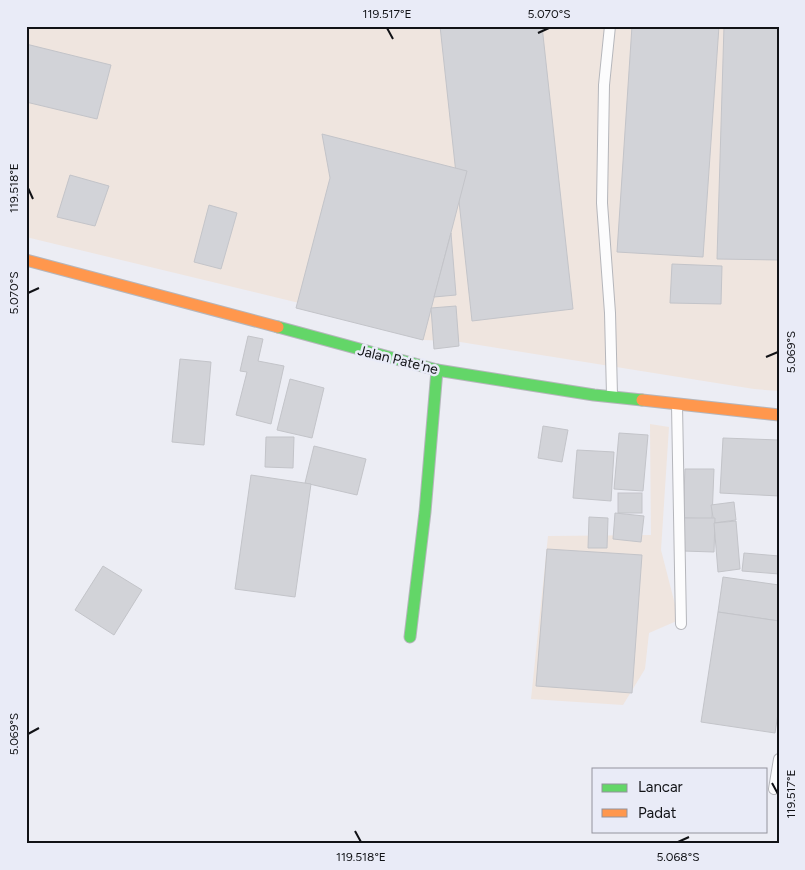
<svg xmlns="http://www.w3.org/2000/svg" width="805" height="870" viewBox="0 0 805 870" font-family="Figtree,sans-serif">
  <rect width="100%" height="100%" fill="#ecedf4"/>
  <!-- industrial -->
  <g fill="#efe5df">
    <path d="M26 26H779V391L754 389 454 341 423 340 295 302 26 237Z"/>
    <path d="M650 424 669 427 661 550 679 620 649 633 645 669 623 705 531 699 548 536 651 535Z"/>
  </g>
  <!-- building -->
  <g fill="#d2d3d8" stroke="#c3c4c9">
    <path d="M440 26H542L573 309 472 321Z"/>
    <path d="M632 26H719L703 257 617 252Z"/>
    <path d="M724 26H779V260L717 259Z"/>
    <path d="M26 44 111 65 97 119 26 102Z"/>
    <path d="M322 134 467 171 423 340 296 308 330 178Z"/>
    <path d="M70 175 109 186 95 226 57 217Z"/>
    <path d="M209 205 237 213 221 269 194 262Z"/>
    <path d="M451 233 456 295 434 297Z"/>
    <path d="M672 264 722 266 721 304 670 303Z"/>
    <path d="M456 306 459 346 434 349 431 308Z"/>
    <path d="M248 336 263 339 258 361 284 366 271 424 236 415 247 372 240 371Z"/>
    <path d="M180 359 211 362 204 445 172 442Z"/>
    <path d="M290 379 324 388 312 438 277 430Z"/>
    <path d="M543 426 568 430 562 462 538 458Z"/>
    <path d="M619 433 648 435 643 491 614 489Z"/>
    <path d="M266 437H294L293 468 265 467Z"/>
    <path d="M723 438 779 440V496L720 493Z"/>
    <path d="M314 446 366 459 357 495 305 483Z"/>
    <path d="M577 450 614 452 611 501 573 498Z"/>
    <path d="M685 469H714L712 519 683 518Z"/>
    <path d="M251 475 311 484 295 597 235 589Z"/>
    <rect x="618" y="493" width="24" height="20"/>
    <path d="M734 502 736 520 714 523 711 505Z"/>
    <path d="M615 513 644 516 641 542 613 539Z"/>
    <path d="M589 517 608 518 607 548H588Z"/>
    <path d="M684 518H715L714 552 683 551Z"/>
    <path d="M736 521 740 569 718 572 714 523Z"/>
    <path d="M547 549 642 555 632 693 536 686Z"/>
    <path d="M744 553 779 556V574L742 571Z"/>
    <path d="M103 566 142 590 114 635 75 610Z"/>
    <path d="M723 577 779 585V621L718 612Z"/>
    <path d="M718 612 779 621V707L775 733 701 722Z"/>
  </g>
  <g fill="none" stroke-linecap="round" stroke-linejoin="round">
    <defs>
      <g id="lane">
        <path d="M610 26 604 85 602 203 610 313 612 395"/>
        <path d="M677 405 681 624"/>
        <path d="M774 789 779 759"/>
      </g>
      <g id="fast">
        <path d="M278 327 437 370 594 395 642 400"/>
        <path d="M410 637 425 512 437 370"/>
      </g>
      <g id="slow">
        <path d="M26 260 278 327"/>
        <path d="M642 400 779 415"/>
      </g>
    </defs>
    <!-- lane casing -->
    <use href="#lane" stroke="#b5b6bb" stroke-width="12"/>
    <!-- fast casing -->
    <use href="#fast" stroke="#b5b6bb" stroke-width="13"/>
    <!-- slow casing -->
    <use href="#slow" stroke="#b5b6bb" stroke-width="13"/>
    <!-- lane -->
    <use href="#lane" stroke="#fcfcfd" stroke-width="10"/>
    <!-- fast -->
    <use href="#fast" stroke="#63d668" stroke-width="11"/>
    <!-- slow -->
    <use href="#slow" stroke="#ff974d" stroke-width="11"/>
  </g>
  <!-- ticks -->
  <path fill="none" stroke="#111216" stroke-width="2" d="M387 28 393 39M538 33 549 28M28 188 33 199M28 293 39 288M766 357 778 352M28 734 39 728M772 783 778 794M355 831 361 842M678 842 689 837"/>
  <g text-anchor="middle" dominant-baseline="central" stroke-width="5" stroke-linejoin="round" paint-order="stroke">
    <!-- street labels -->
    <g font-size="14" fill="#111216" stroke="#e9ebf7">
      <text transform="translate(398 360) rotate(14)">Jalan Pate'ne</text>
    </g>
  </g>
  <!-- border -->
  <rect width="805" height="870" fill="none" stroke="#e9ebf7" stroke-width="55"/>
  <!-- legend -->
  <rect x="592" y="768" width="175" height="65" fill="#e9ebf7" stroke="#93949d"/>
  <rect x="602" y="784" width="25" height="8" fill="#63d668" stroke="#93949d"/>
  <text x="638" y="792" font-size="15" fill="#111216">Lancar</text>
  <rect x="602" y="809" width="25" height="8" fill="#ff974d" stroke="#93949d"/>
  <text x="638" y="818" font-size="15" fill="#111216">Padat</text>
  <rect x="28" y="28" width="750" height="814" fill="none" stroke="#111216" stroke-width="2"/>
  <g font-size="12" text-anchor="middle" fill="#111216">
    <text x="387" y="18">119.517°E</text>
    <text x="549" y="18">5.070°S</text>
    <text transform="translate(14 188) rotate(-90)" y="4">119.518°E</text>
    <text transform="translate(14 293) rotate(-90)" y="4">5.070°S</text>
    <text transform="translate(791 352) rotate(-90)" y="4">5.069°S</text>
    <text transform="translate(14 734) rotate(-90)" y="4">5.069°S</text>
    <text transform="translate(791 794) rotate(-90)" y="4">119.517°E</text>
    <text x="361" y="861">119.518°E</text>
    <text x="678" y="861">5.068°S</text>
  </g>
</svg>
